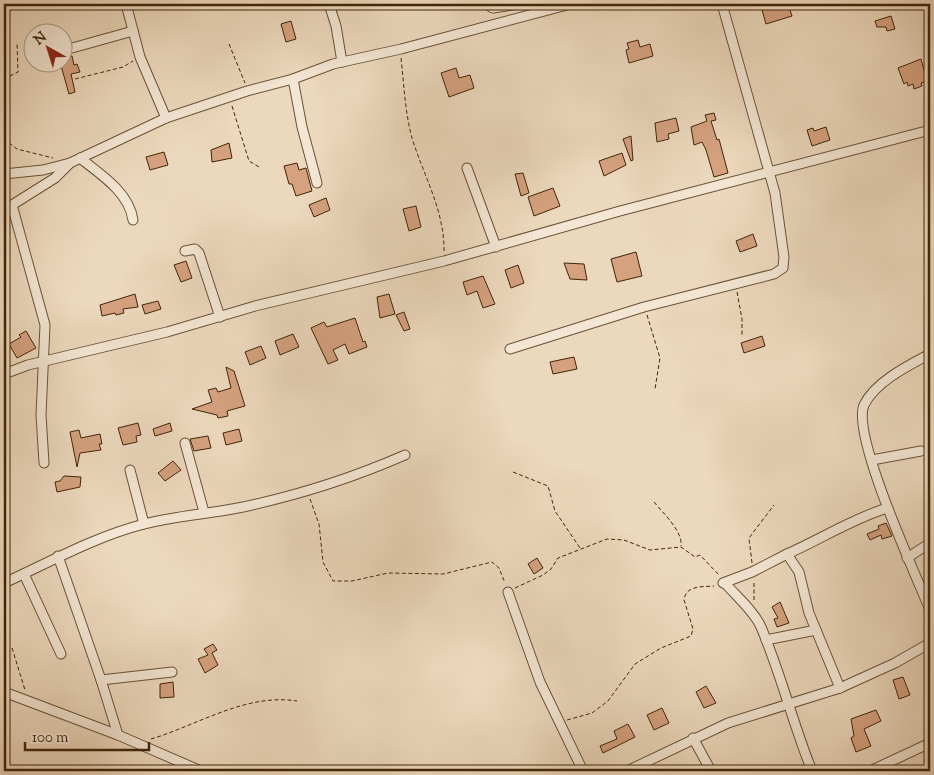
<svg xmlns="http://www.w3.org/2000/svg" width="934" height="775" viewBox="0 0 934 775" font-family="'Sorts Mill Goudy',serif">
  <rect width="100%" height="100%" fill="#ecd8bd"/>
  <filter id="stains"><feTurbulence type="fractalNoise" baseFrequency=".004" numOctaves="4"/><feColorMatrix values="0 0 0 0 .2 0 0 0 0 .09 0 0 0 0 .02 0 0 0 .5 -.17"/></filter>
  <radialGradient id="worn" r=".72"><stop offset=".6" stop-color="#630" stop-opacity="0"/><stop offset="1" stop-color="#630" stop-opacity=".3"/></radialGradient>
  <!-- building -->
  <g fill="#d5a17f" stroke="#402508">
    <path d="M768 4H788L792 16 766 24 761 6Z"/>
    <path d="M891 16 895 29 887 31 886 27H877L875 21Z"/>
    <path d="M291 21 296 39 286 42 281 24Z"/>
    <path d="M638 40 640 47 650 44 653 56 629 63 626 50 629 49 627 43Z"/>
    <path d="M72 56 74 65 77 64 80 72 71 74 75 92 69 94 60 62H62V58Z"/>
    <path d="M921 59 927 81 921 83 922 86 914 89 913 84 908 86 907 82 904 84 898 68Z"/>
    <path d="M456 68 459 78 470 75 474 88 449 97 441 73Z"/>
    <path d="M714 113 716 120 711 121 717 140 719 139 728 173 714 177 706 150 702 142 694 145 691 127 707 121 705 115Z"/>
    <path d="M676 118 679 131 668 134 669 139 657 142 655 123Z"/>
    <path d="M826 127 830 140 812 146 807 130 813 128 814 131Z"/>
    <path d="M631 136 633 160 631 161 623 139Z"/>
    <path d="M229 143 232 158 212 162 211 150Z"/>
    <path d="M164 152 168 165 150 170 146 157Z"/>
    <path d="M622 153 626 165 604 176 599 161Z"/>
    <path d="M297 163 299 170 306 168 312 191 296 196 292 184H289L284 166Z"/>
    <path d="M523 173 529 193 521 196 515 174Z"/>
    <path d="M553 188 560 206 534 216 528 197Z"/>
    <path d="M326 198 330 210 314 217 309 205Z"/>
    <path d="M416 206 421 227 409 231 403 209Z"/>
    <path d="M753 234 757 246 740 252 736 241Z"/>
    <path d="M636 252 642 276 617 282 611 259Z"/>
    <path d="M186 261 192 278 181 282 174 265Z"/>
    <path d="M564 263 584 264 587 280 570 279Z"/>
    <path d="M518 265 524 283 511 288 505 270Z"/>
    <path d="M483 276 495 304 483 308 477 291 467 295 463 282Z"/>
    <path d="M135 294 138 307 123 309 124 313 116 315 115 313 102 316 100 305Z"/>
    <path d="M389 294 395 314 380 318 377 297Z"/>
    <path d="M158 301 161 309 145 314 142 305Z"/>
    <path d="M404 312 410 329 404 331 396 315Z"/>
    <path d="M355 318 363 342 365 341 367 347 349 354 345 344 333 350 338 360 328 364 311 328 324 322 327 327Z"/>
    <path d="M26 331 36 348 17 358 9 344 21 337 19 335Z"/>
    <path d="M293 334 299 347 280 355 275 341Z"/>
    <path d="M762 336 765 346 744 353 741 343Z"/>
    <path d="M261 346 266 358 250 365 245 352Z"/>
    <path d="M574 357 577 369 553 374 550 362Z"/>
    <path d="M226 367 234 371 245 406 227 411 228 416 218 418 217 415 192 409 212 402 208 390 216 388 218 392 231 388Z"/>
    <path d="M138 423 141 435 136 436 137 442 123 445 118 428Z"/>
    <path d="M170 423 172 431 155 436 153 429Z"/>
    <path d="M239 429 242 441 226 445 223 433Z"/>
    <path d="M79 430 81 438 100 434 102 444H99L101 450 80 453 77 467 70 432Z"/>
    <path d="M208 436 211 448 194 451 190 439Z"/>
    <path d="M173 461 181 470 165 481 158 473Z"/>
    <path d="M64 476 81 477 80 487 57 492 55 482 60 481Z"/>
    <path d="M886 523 892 536 882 539 881 535 870 540 867 534 879 529 878 526Z"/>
    <path d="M537 558 543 568 534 574 528 564Z"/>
    <path d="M780 602 789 623 777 627 774 619 778 618 772 607Z"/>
    <path d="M213 644 217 650 212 653 218 665 205 673 198 659 208 655 204 649Z"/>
    <path d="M903 677 910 695 899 699 893 680Z"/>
    <path d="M173 682 174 697 160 698V684Z"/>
    <path d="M706 686 716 703 704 708 696 692Z"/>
    <path d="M662 708 669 723 654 730 647 715Z"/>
    <path d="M876 710 881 721 864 729 871 746 856 752 851 738 854 736 851 719Z"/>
    <path d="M628 724 635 737 603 753 600 746 617 739 614 731Z"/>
  </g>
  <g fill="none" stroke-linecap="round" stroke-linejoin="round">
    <defs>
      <g id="street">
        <path d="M126 4 140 57 166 118"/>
        <path d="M329 4 336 26 342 62"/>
        <path d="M486 4 493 8 519 4"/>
        <path d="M72 48 133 31"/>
        <path d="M293 79 302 127 317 183"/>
        <path d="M80 158C100 174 129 192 133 220"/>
        <path d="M467 168 496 247"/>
        <path d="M4 174 43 170 70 163 166 118 247 91 293 79 333 64 401 49 571 4"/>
        <path d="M185 251 195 249 199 253 220 317"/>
        <path d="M510 349 644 307 774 274 783 268 784 257 775 193 722 4"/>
        <path d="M930 354C909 365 875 382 864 405 851 435 916 575 930 610"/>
        <path d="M4 374 28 365 167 332 255 306 444 261 620 211 930 130"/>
        <path d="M185 443 204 512"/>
        <path d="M872 460 921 451"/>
        <path d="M44 463 41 415 45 325 12 205 55 178 70 163"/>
        <path d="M130 470 144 524"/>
        <path d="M787 554C821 539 852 519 887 508"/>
        <path d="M58 556 101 680 118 735"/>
        <path d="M907 558 930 543"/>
        <path d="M24 574 61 654"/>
        <path d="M4 583C50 562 94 537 144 524 175 516 207 514 238 508 296 496 350 479 405 455"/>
        <path d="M723 583 752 572 787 554 799 572 809 613 840 688"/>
        <path d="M725 583C736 596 754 611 761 627 781 674 793 724 812 771"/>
        <path d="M508 592 540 682 583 771"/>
        <path d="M766 640 816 630"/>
        <path d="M101 680 172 672"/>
        <path d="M4 692 118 735 201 771"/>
        <path d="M693 738 711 771"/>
        <path d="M627 771 728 723 840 688 895 663 930 643"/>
        <path d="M870 771 930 743"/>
      </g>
    </defs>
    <!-- street casing -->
    <use href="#street" stroke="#6b5235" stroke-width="11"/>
    <!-- path -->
    <g stroke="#402508" stroke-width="1" stroke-dasharray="4 2.5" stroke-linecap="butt">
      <path d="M229 44 245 83"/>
      <path d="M401 58C404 85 405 112 412 138 424 177 445 211 444 253"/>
      <path d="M4 79 18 72 17 43"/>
      <path d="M75 79 123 67 133 61"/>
      <path d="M232 106 249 161 261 168"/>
      <path d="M4 139 17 149 53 158"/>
      <path d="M737 292 742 319V337"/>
      <path d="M647 315 660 358 655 389"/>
      <path d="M513 472 548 486 555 511 580 548"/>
      <path d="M310 499 319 524 323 562 333 581H352L388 573 443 574 492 562 499 568 505 583"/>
      <path d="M654 502C662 512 683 531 681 546"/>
      <path d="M752 563 749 538 774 505"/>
      <path d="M515 588 543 575 551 569 558 558 607 539 624 540 650 550 681 547 695 557 700 555 719 575"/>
      <path d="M754 600V582"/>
      <path d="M12 648 25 690"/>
      <path d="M567 720 592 713 608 701 635 664 661 648 691 636 693 629 684 600C686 585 702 587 714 586"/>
      <path d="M151 739C198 725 246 693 297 701"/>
    </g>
    <!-- street -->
    <use href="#street" stroke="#f3e6d4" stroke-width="9"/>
  </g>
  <!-- margin -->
  <rect width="934" height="775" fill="none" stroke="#ecd8bd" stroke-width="20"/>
  <rect x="5" y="5" width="924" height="765" fill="none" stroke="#402508" stroke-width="2.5"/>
  <rect x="10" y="10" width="914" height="755" fill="none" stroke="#402508"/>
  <!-- north arrow -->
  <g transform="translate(48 48) rotate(321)"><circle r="24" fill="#f3e6d4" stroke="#ab9982"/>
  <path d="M0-4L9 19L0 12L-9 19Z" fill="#8f2418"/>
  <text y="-8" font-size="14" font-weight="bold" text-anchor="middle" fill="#402508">N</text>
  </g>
  <!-- scale -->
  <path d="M25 742v8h124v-8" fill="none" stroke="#402508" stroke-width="2.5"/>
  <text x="32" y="742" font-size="15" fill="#402508" stroke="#f3e6d4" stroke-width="4" paint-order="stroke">100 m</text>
  <rect width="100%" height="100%" filter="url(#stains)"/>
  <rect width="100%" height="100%" fill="url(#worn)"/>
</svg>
